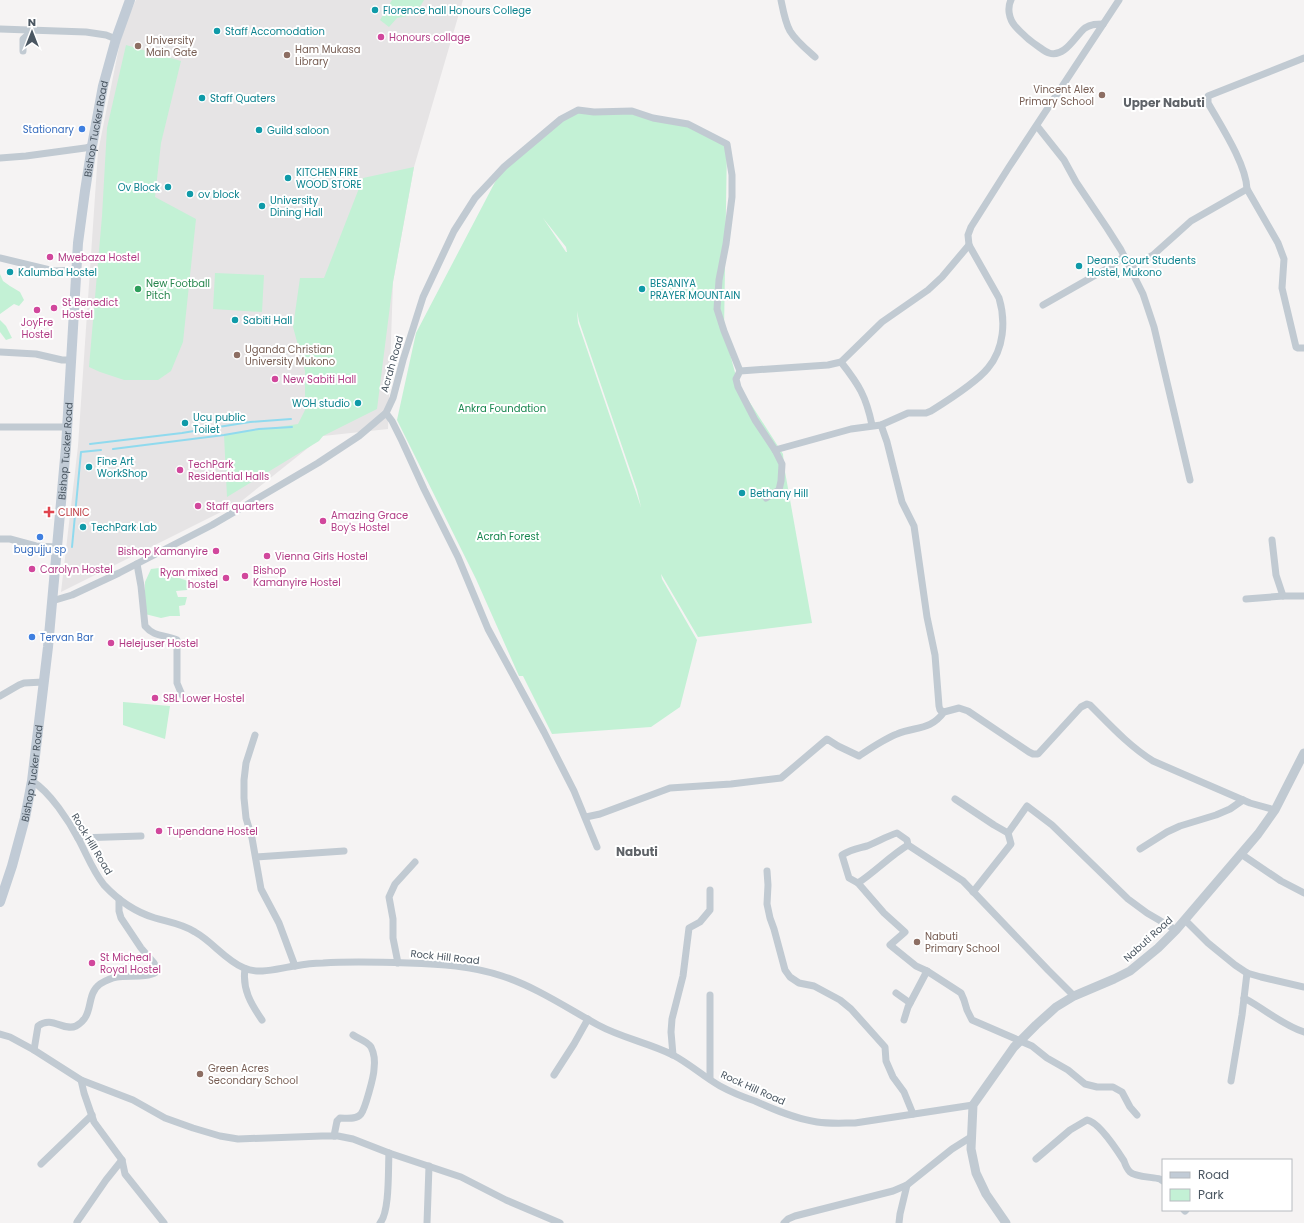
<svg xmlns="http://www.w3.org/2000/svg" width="1304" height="1223" viewBox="0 0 1304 1223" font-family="Poppins,sans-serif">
  <rect width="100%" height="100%" fill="#f5f3f3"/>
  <!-- education -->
  <path fill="#e6e4e5" d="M136 0H463L414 167 393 282 388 429 323 436 239 503 61 592 78 446 98 152 121 37 124 26Z"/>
  <!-- green -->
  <g fill="#c3f1d5" fill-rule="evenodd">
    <path d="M392 0H424C417 13 411 16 397 18L389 27 380 20Z"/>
    <path d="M126 45 181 61 161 143 155 197 196 219 183 342 171 371 158 380H124L100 372 89 367 102 216 107 128Z"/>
    <path d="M578 110 632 111 689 124 727 144 724 331 738 384 783 454 784 466 812 623 698 637 661 574 662 579 697 640 680 707 651 727 552 734 523 676H519L476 579 397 420 416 333 505 163ZM543 218 566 247 567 252H566ZM577 311 579 321 637 490 641 507 578 323Z"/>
    <path d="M414 167 393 282 377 409 323 436 319 441 227 497 224 435 298 424 305 410V371L293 327 300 278H324L363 178Z"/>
    <path d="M215 273 264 275 262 312 213 309Z"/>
    <path d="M0 274 3 281 10 286 20 292 24 300 19 306 14 304 0 314Z"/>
    <path d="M0 320 6 326 12 338 6 340 0 332Z"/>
    <path d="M159 568 167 574 194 583 187 590 176 591 178 597H187L185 605 179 606 180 616H170L161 618 145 614V582L151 569Z"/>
    <path d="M123 702 170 706 165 739 123 725Z"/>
  </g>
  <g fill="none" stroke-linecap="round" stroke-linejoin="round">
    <!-- stream -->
    <g stroke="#90daee" stroke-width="2">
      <path d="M90 444 182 433 212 428 250 422 291 419"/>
      <path d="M113 449 224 435 259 429 292 427"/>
      <path d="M72 547 81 452 101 450"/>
    </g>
    <!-- minor -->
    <g stroke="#c1cad2" stroke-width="7">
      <path d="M781 0C783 10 785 22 790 31 796 41 806 49 815 57"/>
      <path d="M1011 0C1007 8 1009 19 1015 26 1022 34 1030 41 1039 47 1042 49 1046 52 1049 53 1065 58 1075 36 1085 28 1091 24 1097 24 1103 24"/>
      <path d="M0 29 86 32 106 35 116 39"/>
      <path d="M23 51V39L33 30"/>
      <path d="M1037 126 1064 160 1076 182 1107 228 1121 250 1143 294 1154 327 1190 480"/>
      <path d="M0 158 26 156 85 148 92 146"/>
      <path d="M1247 189 1278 243 1284 259 1282 288 1296 347 1298 348H1304"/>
      <path d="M0 258 54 271 76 270"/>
      <path d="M1129 268 1153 255 1191 221 1247 189C1246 164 1221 126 1208 103V96L1304 58"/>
      <path d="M1043 305 1115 264 1124 256"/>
      <path d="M0 352 36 354 62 360H71"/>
      <path d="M841 362C859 385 866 396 872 425"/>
      <path d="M386 413 392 421 402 441 424 489 458 557 488 629 544 732 574 791 597 847"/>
      <path d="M881 425 887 442 902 502 914 526 927 617 935 655 939 706 940 710 944 712"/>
      <path d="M0 427H68"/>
      <path d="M775 450 851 429 881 425 908 413H926L931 411C947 401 976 383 988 368 1004 349 1006 321 999 298L969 245 968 235 971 227 1009 167 1119 0"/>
      <path d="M766 498 779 490 781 481 782 464 775 450 755 420 738 387 736 379 740 371 828 365 841 362 882 322 928 290 942 277 969 245"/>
      <path d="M0 539H10L36 546 57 547"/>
      <path d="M1272 540 1276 575 1283 596"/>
      <path d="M137 564 141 586 145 626C155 638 165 634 177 640V683L182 695"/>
      <path d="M1246 599 1283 596H1304"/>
      <path d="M52 601 72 595 119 573 212 525 318 463 359 436 386 413 393 398 403 360 423 297 454 231 475 198 491 181 504 167 561 119 578 110 594 112 632 111 653 118 688 124 727 144 732 175V197L726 244 719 280 717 309 724 331 740 371"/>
      <path d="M0 696 19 685 24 683 43 682"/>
      <path d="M255 735 246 763 244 780V798L246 818 252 838 261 889 279 923 295 966"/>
      <path d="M32 781C50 792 69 821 79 840 87 855 93 871 104 885 118 900 135 912 155 918 169 922 183 924 195 932 213 942 225 960 244 968 259 975 279 968 295 966 305 964 314 963 323 963 352 961 380 962 408 963 440 964 472 966 502 976 536 987 567 1008 598 1025 622 1038 649 1043 673 1055 690 1064 704 1077 720 1086 731 1092 743 1097 755 1101 775 1110 796 1119 817 1122 830 1124 843 1123 855 1123L973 1105"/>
      <path d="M955 799 994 825 1008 833"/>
      <path d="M586 817 600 814 670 788 731 784 781 778 827 739 838 746 859 756C871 748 884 739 897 734 916 726 930 731 944 712L959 708 968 711 1029 752 1033 754H1038L1081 707 1087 704 1090 705C1110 725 1129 746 1153 761L1250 803 1275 810"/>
      <path d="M78 838 141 836"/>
      <path d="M908 845 907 840 897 833C887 836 877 842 867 846 856 849 852 849 842 855L849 878 858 883C876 871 890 856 908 845L963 881 1048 970 1074 996"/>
      <path d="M1140 849 1167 832 1180 826 1216 815 1230 809 1243 800"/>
      <path d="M1241 854 1281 881 1304 893"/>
      <path d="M256 857 344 851"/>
      <path d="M767 871 768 885 767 904 770 918 774 929 785 970 790 977 799 983 814 986 840 1000 851 1009 885 1047 886 1061 893 1077 904 1092 913 1114"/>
      <path d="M858 883 884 913 905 932 890 945 916 966 927 971"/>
      <path d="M973 892 1011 844 1008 833 1027 806 1052 825 1128 899 1147 913 1176 930"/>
      <path d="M1185 920 1208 943 1235 965 1247 973 1261 977 1304 987"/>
      <path d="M398 963 393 938V919L389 897 395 884 415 862"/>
      <path d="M245 969C242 989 251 1004 262 1020"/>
      <path d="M896 993 910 1003"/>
      <path d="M1244 998C1265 1009 1282 1025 1304 1032"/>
      <path d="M904 1020 908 1007 927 971 961 993 964 1000 967 1010 972 1020 1032 1046 1047 1058 1068 1070 1085 1084 1097 1087H1113L1122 1092 1130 1107 1137 1115"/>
      <path d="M0 1034 10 1037 34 1050 81 1080 133 1100 165 1118 193 1128 220 1136 238 1139 322 1136H338L353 1139 389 1153 461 1177 506 1200 560 1223"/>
      <path d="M34 1050 38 1026C52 1015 64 1032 76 1026 95 1016 85 995 100 984 105 981 111 978 117 977 128 975 147 978 156 972L157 969 154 963 141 948 121 918 119 911V899"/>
      <path d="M673 1055 671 1032 672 1019 683 976 689 928 700 922 710 910V890"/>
      <path d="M554 1075 574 1044 588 1019"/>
      <path d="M710 1079V995"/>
      <path d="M81 1080 84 1093 94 1122 122 1160 125 1174 164 1223"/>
      <path d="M1231 1081 1242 1015 1247 973"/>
      <path d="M334 1136 337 1121 340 1118C347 1118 356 1120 361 1114 365 1109 374 1076 374 1069 375 1062 374 1053 371 1047 367 1041 359 1039 353 1035"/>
      <path d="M1036 1159 1070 1130 1087 1120C1099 1122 1117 1150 1124 1161 1125 1164 1127 1169 1130 1172 1135 1177 1153 1177 1160 1179L1163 1181"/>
      <path d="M41 1164 92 1115"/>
      <path d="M1184 1210 1185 1211 1186 1210"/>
      <path d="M77 1222 106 1180 122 1160"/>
      <path d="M380 1223C390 1212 388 1168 389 1153"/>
      <path d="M427 1223 429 1166"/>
      <path d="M784 1223 788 1219 795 1216 893 1191 907 1185 952 1149 971 1137"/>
      <path d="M899 1223 900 1214 907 1185"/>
    </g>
    <!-- tertiary -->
    <path stroke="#c1cad2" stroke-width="9" d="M1006 1223 986 1194 976 1173 971 1149 973 1105 1014 1047 1036 1025 1056 1007 1074 996 1114 979 1130 971 1158 948 1176 930 1258 834 1275 810 1304 753"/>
    <!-- secondary -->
    <path stroke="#c1cbd6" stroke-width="10" id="s1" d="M0 902 12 866 25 818 32 781 48 647 66 447 78 243 85 191 92 146 103 86 116 39 130 0"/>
  </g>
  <!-- markers -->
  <g fill="#0f9aa8" stroke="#fff" stroke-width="1.5">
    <circle cx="375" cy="10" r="4"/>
    <circle cx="217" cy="31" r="4"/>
    <circle cx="202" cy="98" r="4"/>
    <circle cx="259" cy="130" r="4"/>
    <circle cx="288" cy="178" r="4"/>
    <circle cx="168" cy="187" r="4"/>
    <circle cx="190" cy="194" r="4"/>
    <circle cx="262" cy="206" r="4"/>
    <circle cx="1079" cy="266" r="4"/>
    <circle cx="10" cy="272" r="4"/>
    <circle cx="642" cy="289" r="4"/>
    <circle cx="235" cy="320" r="4"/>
    <circle cx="358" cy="403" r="4"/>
    <circle cx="185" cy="423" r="4"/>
    <circle cx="89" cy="467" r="4"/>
    <circle cx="742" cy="493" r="4"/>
    <circle cx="83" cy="527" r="4"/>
  </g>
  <g fill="#d1479c" stroke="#fff" stroke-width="1.5">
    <circle cx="381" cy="37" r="4"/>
    <circle cx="50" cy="257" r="4"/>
    <circle cx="54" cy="308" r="4"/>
    <circle cx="37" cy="310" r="4"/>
    <circle cx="275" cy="379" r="4"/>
    <circle cx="180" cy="470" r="4"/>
    <circle cx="198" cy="506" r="4"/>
    <circle cx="323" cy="521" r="4"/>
    <circle cx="216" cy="551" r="4"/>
    <circle cx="267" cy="556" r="4"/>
    <circle cx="32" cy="569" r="4"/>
    <circle cx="245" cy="576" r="4"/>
    <circle cx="226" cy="578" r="4"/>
    <circle cx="111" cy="643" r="4"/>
    <circle cx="155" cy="698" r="4"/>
    <circle cx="159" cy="831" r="4"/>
    <circle cx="92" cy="963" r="4"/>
  </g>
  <g fill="#8d6e63" stroke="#fff" stroke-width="1.5">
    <circle cx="138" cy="46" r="4"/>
    <circle cx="287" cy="55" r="4"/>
    <circle cx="1102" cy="95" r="4"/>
    <circle cx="237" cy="355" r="4"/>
    <circle cx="917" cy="942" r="4"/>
    <circle cx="200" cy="1074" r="4"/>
  </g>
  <g fill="#3f7fe0" stroke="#fff" stroke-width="1.5">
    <circle cx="82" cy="129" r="4"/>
    <circle cx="40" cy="537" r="4"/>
    <circle cx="32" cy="637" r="4"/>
  </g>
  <circle fill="#2e9e5b" stroke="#fff" stroke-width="1.5" cx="138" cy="289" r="4"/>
  <path fill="#e0444e" stroke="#fff" stroke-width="1.5" d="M47 506h4v4h4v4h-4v4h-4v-4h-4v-4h4z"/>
  <g text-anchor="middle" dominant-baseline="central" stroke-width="4" stroke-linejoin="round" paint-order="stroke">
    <!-- culture labels -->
    <g font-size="10" fill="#0d838f" stroke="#fff" text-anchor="start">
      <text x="383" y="10">Florence hall Honours College</text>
      <text x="225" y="31">Staff Accomodation</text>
      <text x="210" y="98">Staff Quaters</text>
      <text x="267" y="130">Guild saloon</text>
      <text x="296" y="172">KITCHEN FIRE<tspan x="296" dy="12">WOOD STORE</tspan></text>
      <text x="160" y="187" text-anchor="end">Ov Block</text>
      <text x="198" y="194">ov block</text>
      <text x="270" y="200">University<tspan x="270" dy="12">Dining Hall</tspan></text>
      <text x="1087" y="260">Deans Court Students<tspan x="1087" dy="12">Hostel, Mukono</tspan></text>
      <text x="18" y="272">Kalumba Hostel</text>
      <text x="650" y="283">BESANIYA<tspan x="650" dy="12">PRAYER MOUNTAIN</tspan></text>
      <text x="243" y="320">Sabiti Hall</text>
      <text x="350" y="403" text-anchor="end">WOH studio</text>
      <text x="193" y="417">Ucu public<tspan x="193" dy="12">Toilet</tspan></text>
      <text x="97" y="461">Fine Art<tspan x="97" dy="12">WorkShop</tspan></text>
      <text x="750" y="493">Bethany Hill</text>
      <text x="91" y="527">TechPark Lab</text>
    </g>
    <!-- hotel labels -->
    <g font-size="10" fill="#b23c85" stroke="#fff" text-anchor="start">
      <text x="389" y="37">Honours collage</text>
      <text x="58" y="257">Mwebaza Hostel</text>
      <text x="62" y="302">St Benedict<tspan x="62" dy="12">Hostel</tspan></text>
      <text x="37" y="322" text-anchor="middle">JoyFre<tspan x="37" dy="12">Hostel</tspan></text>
      <text x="283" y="379">New Sabiti Hall</text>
      <text x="188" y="464">TechPark<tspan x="188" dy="12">Residential Halls</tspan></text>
      <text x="206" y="506">Staff quarters</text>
      <text x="331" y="515">Amazing Grace<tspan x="331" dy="12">Boy's Hostel</tspan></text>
      <text x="208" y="551" text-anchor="end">Bishop Kamanyire</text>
      <text x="275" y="556">Vienna Girls Hostel</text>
      <text x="40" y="569">Carolyn Hostel</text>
      <text x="253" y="570">Bishop<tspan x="253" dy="12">Kamanyire Hostel</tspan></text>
      <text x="218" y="572" text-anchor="end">Ryan mixed<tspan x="218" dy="12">hostel</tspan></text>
      <text x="119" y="643">Helejuser Hostel</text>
      <text x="163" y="698">SBL Lower Hostel</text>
      <text x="167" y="831">Tupendane Hostel</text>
      <text x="100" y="957">St Micheal<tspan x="100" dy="12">Royal Hostel</tspan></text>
    </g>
    <!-- education labels -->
    <g font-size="10" fill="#785e54" stroke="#fff" text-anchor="start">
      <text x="146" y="40">University<tspan x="146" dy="12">Main Gate</tspan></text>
      <text x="295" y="49">Ham Mukasa<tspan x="295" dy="12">Library</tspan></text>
      <text x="1094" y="89" text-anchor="end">Vincent Alex<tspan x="1094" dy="12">Primary School</tspan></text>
      <text x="245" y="349">Uganda Christian<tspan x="245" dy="12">University Mukono</tspan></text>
      <text x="925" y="936">Nabuti<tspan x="925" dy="12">Primary School</tspan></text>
      <text x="208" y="1068">Green Acres<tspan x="208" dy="12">Secondary School</tspan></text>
    </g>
    <!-- shop labels -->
    <g font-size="10" fill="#366cbe" stroke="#fff" text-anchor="end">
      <text x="74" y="129">Stationary</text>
      <text x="40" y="549" text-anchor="middle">bugujju sp</text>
      <text x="40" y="637" text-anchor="start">Tervan Bar</text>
    </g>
    <!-- street labels -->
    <g font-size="10" fill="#4a5661" stroke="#fff">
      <text stroke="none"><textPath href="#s1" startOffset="781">Bishop Tucker Road</textPath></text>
      <text transform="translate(392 364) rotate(-74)">Acrah Road</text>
      <text stroke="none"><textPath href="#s1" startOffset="457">Bishop Tucker Road</textPath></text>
      <text stroke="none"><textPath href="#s1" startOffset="133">Bishop Tucker Road</textPath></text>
      <text transform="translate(92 844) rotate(59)">Rock Hill Road</text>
      <text transform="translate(1148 939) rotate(-42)">Nabuti Road</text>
      <text transform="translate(445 957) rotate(6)">Rock Hill Road</text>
      <text transform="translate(753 1088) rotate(24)">Rock Hill Road</text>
    </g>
    <!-- leisure labels -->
    <g font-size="10" fill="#27864d" stroke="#fff" text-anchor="start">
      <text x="146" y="283">New Football<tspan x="146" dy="12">Pitch</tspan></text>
    </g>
    <!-- park labels -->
    <g font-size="10" fill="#17864f" stroke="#fff">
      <text x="502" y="408">Ankra Foundation</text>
      <text x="508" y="536">Acrah Forest</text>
    </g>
    <!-- health labels -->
    <g font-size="10" fill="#be3a42" stroke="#fff" text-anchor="start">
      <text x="58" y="512">CLINIC</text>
    </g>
    <!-- quarter labels -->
    <g font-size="12" font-weight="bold" fill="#5f6368" stroke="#fff">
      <text x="1164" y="102">Upper Nabuti</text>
      <text x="637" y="851">Nabuti</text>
    </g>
  </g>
  <!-- legend -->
  <rect x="1162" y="1159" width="130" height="52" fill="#ffffff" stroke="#b7bbc0"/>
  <rect x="1170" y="1172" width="20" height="6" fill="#c1cbd6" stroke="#b7bbc0"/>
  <text x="1198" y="1179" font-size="12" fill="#4a5661">Road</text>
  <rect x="1170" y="1189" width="20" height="12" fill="#c3f1d5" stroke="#b7bbc0"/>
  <text x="1198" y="1199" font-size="12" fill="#4a5661">Park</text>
  <!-- north arrow -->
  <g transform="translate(32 32)" stroke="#ffffff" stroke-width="3" paint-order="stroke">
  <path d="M0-3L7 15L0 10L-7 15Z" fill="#4a5661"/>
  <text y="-6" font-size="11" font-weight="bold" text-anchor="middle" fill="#4a5661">N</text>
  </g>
</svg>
